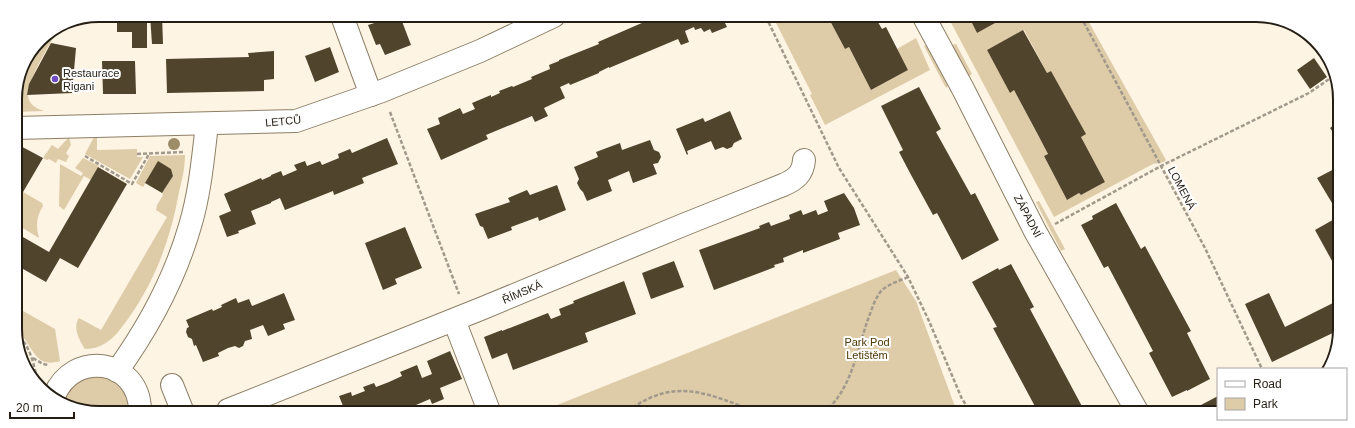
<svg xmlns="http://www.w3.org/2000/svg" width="1355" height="428" viewBox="0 0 1355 428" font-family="Arial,sans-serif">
  <rect width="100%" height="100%" fill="#fef4e4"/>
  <!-- green -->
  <g fill="#decba8" fill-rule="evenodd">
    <path d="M773 17H828L845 49 849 47 871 90 908 70 897 49 916 38 930 70 825 125 810 95 812 94Z"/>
    <path d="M948 17H969L977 33 1006 17H1086L1166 160 1164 162 1153 164 1054 217ZM1024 30 1047 73 1051 71 1085 134 1081 137 1105 182 1081 195 1079 193 1067 200 1044 156 1048 154 1014 90 1010 92 987 50Z"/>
    <path d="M60 26C53 39 26 82 28 95 28 104 37 109 44 111L15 112V94L24 62 40 39Z"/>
    <path d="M956 44 972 74 969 76 952 45Z"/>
    <path d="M926 45 948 86 946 88 924 46Z"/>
    <path d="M97 135V150L137 149V157H143L130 179 85 154 94 137Z"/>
    <path d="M69 137 71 145 66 153 69 156 66 162 58 159 56 163 49 159 47 160 43 158 52 145 58 149Z"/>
    <path d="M185 155C185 168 182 180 179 192 171 237 156 279 130 316 118 333 107 349 85 349 80 341 72 328 79 318L101 330 167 217 156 210 157 205 163 195 162 193 173 176 171 169 158 162 143 187 136 183 150 156Z"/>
    <path d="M83 158 99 166 91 180 84 176 64 210 59 206 60 164 81 176 83 173 75 168Z"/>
    <path d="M23 192 42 203 43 206C36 217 36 226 39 238L16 224V204Z"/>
    <path d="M1039 201 1065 249 1061 251 1036 202Z"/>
    <path d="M896 270 916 301 957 412 542 411Z"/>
    <path d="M16 307 55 329 60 361C40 367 36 356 26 341 24 337 19 333 17 329 14 323 16 313 16 307Z"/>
    <path d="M17 336C28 350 32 367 35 384L17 345Z"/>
    <path d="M101 376C118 382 128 391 129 410H77L62 401C72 382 80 377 101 376Z"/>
  </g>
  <!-- building -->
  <g fill="#51442d">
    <path d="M117 15H147V48H132V32H117Z"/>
    <path d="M150 15H162L163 44H152Z"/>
    <path d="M383 16H400L411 45 385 55 380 44 376 45 368 25 384 20Z"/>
    <path d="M658 16 722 17 727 27 712 33 710 29 704 32 701 28 695 30 694 27 685 31 689 42 681 45 678 39 609 68V67L599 72V73L570 85 569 83 560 87 565 98 544 108 548 116 535 122 532 116 486 135 488 139 441 160 427 129 440 124 438 118 460 108 463 114 475 109 472 103 491 95V97L500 93 499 91 512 86 513 87 532 79 531 77 550 69 549 65 559 61V60L599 44 598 42Z"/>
    <path d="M828 17H875L882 29 886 27 908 70 871 90 849 47 845 49Z"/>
    <path d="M969 17H1006L977 33Z"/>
    <path d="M1023 30 1047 73 1051 71 1086 134 1081 137 1105 182 1081 195 1079 193 1067 200 1044 156 1048 154 1037 133 1014 90 1010 93 987 50Z"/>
    <path d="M51 43 76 48 72 93 27 95 29 84Z"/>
    <path d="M330 47 339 72 315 82 305 56Z"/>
    <path d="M274 51V79L264 80V91L167 93 166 59 249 57 248 53Z"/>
    <path d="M1314 58 1327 77 1310 89 1297 70Z"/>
    <path d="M102 61H135L136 94H103Z"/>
    <path d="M919 87 941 129 936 132 971 195 975 193 999 240 962 260 937 213 933 215 910 173 899 152 903 150 881 106Z"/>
    <path d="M730 111 742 139 734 143 732 147 727 149 723 147 715 150 711 141 687 151 688 154 687 155 676 129 703 118 705 122Z"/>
    <path d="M1338 122V139L1330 128Z"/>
    <path d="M387 138 398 164 362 178 364 183 334 195 333 191 285 210 280 198 271 202V203L251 211 256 224 238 231 239 233 227 237 219 216 231 211 224 194 261 178 262 180 271 176V175L281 171 283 176 297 170 294 165 305 161 307 166 320 161 322 165 339 158 338 154 350 149 352 153Z"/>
    <path d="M650 140 654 150 659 152 661 157 658 163 653 164 657 174 633 183 629 171 608 180 612 191 587 201 583 192 580 189 577 183 579 179 574 167 598 157 596 152 620 143 622 150Z"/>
    <path d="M15 143 43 158 16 204 15 152Z"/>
    <path d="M158 161 171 169 173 176 162 193 145 183Z"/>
    <path d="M98 167 127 184 78 268 60 258 46 282 16 265V233L49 252Z"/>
    <path d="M1338 167V213L1317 178Z"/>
    <path d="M557 185 566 210 539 221 538 217 511 227 512 230 488 239 483 227 480 226 475 214 510 202 508 198 527 190 530 195Z"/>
    <path d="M844 193 854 208 860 225 838 233 840 239 803 253V250L783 258 784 262 774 265 775 267 714 290 699 250 760 228 759 226 769 222 771 226 790 219 789 215 801 210 803 215 816 210 818 215 828 211 824 201Z"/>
    <path d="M1116 203 1141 249 1145 246 1191 331 1187 333 1210 379 1187 391V390L1172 397 1149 353 1153 351 1108 266 1104 268 1081 225 1093 219 1092 216Z"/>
    <path d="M1338 217V247L1337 270 1315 230Z"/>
    <path d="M405 227 422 268 395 279 397 284 383 290 365 243Z"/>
    <path d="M674 261 684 287 651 299 642 273Z"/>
    <path d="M1011 264 1034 307 1030 309 1085 412H1044L1042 409 1038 412 993 328 997 327 972 282 998 268 999 270Z"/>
    <path d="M624 281 636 314 585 333 588 342 513 370 507 353 492 359 484 337 502 330V331L548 313 551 319 561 315 559 309 574 303 573 301Z"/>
    <path d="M284 293 295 320 283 324 285 329 268 336 263 325 250 330 252 339 245 341 243 346 239 348 235 346 228 348 218 353 219 356 203 362 196 345 194 346 192 339 188 337 186 332 187 328 189 327 186 320 212 309 213 311 222 307 221 305 236 298 238 303 249 299 252 306Z"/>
    <path d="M1269 293 1285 327 1337 301V331L1272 362 1245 304Z"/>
    <path d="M450 351 462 379 440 388 444 399 432 404 430 399 402 411H345L339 396 351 392 352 396 365 391 363 387 374 383 376 387 389 382 402 376 400 372 417 365 422 378 432 374 427 361Z"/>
    <path d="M1218 396V413H1186Z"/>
  </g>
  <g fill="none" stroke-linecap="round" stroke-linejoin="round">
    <defs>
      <g id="street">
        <path d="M342 16 371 95"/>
        <path d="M924 17 963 89 1035 231 1138 413"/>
        <path d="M15 128 296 121 382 91 480 51 554 16"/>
        <path d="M454 320 489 411"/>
        <path d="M117 371C148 328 175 278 190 226 200 193 203 158 207 124"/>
        <path d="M172 385 182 410"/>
        <path d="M54 396C73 349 139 359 140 410"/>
        <path d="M228 410 483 308 683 225 783 185C795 180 803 174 804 160"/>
      </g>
    </defs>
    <!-- street casing -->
    <use href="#street" stroke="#8d7f66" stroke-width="24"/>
    <!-- path -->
    <g stroke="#a1998c" stroke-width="2.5" stroke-dasharray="4 2" stroke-linecap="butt">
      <path d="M766 17 839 168 908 277 929 321 962 399 971 412"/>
      <path d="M1081 17 1205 248 1262 369"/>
      <path d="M390 112 459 294"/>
      <path d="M137 154 183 152"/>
      <path d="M85 156 132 184 149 154"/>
      <path d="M1055 224 1161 166 1309 93 1335 75"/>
      <path d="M16 332C29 345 34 362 37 380"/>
      <path d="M33 358 43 364 48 365"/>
      <path d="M628 411C675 376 708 394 757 412"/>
      <path d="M824 412C850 392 857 352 867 322 871 312 874 300 881 291 888 284 899 281 908 277"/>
    </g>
    <!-- street -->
    <use href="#street" stroke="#fff" stroke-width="22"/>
  </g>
  <!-- trees -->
  <circle fill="#9c8c68" cx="174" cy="144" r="6"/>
  <!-- markers -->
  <circle fill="#6f4ac3" stroke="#fff" stroke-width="1.5" cx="55" cy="79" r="4"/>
  <g text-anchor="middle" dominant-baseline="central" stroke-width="4" stroke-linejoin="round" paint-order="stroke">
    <!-- poi labels -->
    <g font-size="11" fill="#241e14" stroke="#fff" text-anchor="start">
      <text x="63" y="73">Restaurace<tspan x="63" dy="13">Rigani</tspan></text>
    </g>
    <!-- street labels -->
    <g font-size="11" fill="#241e14" stroke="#fff">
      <text transform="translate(283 121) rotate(-5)">LETCŮ</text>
      <text transform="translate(1182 188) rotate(62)">LOMENÁ</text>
      <text transform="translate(1028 216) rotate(62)">ZÁPADNÍ</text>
      <text transform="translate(522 292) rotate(-23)">ŘÍMSKÁ</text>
    </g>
    <!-- park labels -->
    <g font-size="11" fill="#4c3603" stroke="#fff">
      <text x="867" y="342">Park Pod<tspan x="867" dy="13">Letištěm</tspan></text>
    </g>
  </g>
  <!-- crop -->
  <path d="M0 0H1355V428H0ZM99 22H1256A77 77 0 0 1 1333 99V329A77 77 0 0 1 1256 406H99A77 77 0 0 1 22 329V99A77 77 0 0 1 99 22Z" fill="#fff" fill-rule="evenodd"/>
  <path fill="none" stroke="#241e14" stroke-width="2" d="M99 22H1256A77 77 0 0 1 1333 99V329A77 77 0 0 1 1256 406H99A77 77 0 0 1 22 329V99A77 77 0 0 1 99 22Z"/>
  <!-- legend -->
  <rect x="1217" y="368" width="130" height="52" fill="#ffffff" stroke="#a7a5a1"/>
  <rect x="1225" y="381" width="20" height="6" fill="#ffffff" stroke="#a7a5a1"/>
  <text x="1253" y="388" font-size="12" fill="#241e14">Road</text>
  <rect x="1225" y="398" width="20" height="12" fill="#decba8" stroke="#a7a5a1"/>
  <text x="1253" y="408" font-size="12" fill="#241e14">Park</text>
  <!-- scale -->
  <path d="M10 412v6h64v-6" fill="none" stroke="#241e14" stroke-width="2"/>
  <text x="16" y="412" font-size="12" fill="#241e14" stroke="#ffffff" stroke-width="3" paint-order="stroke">20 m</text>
</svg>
